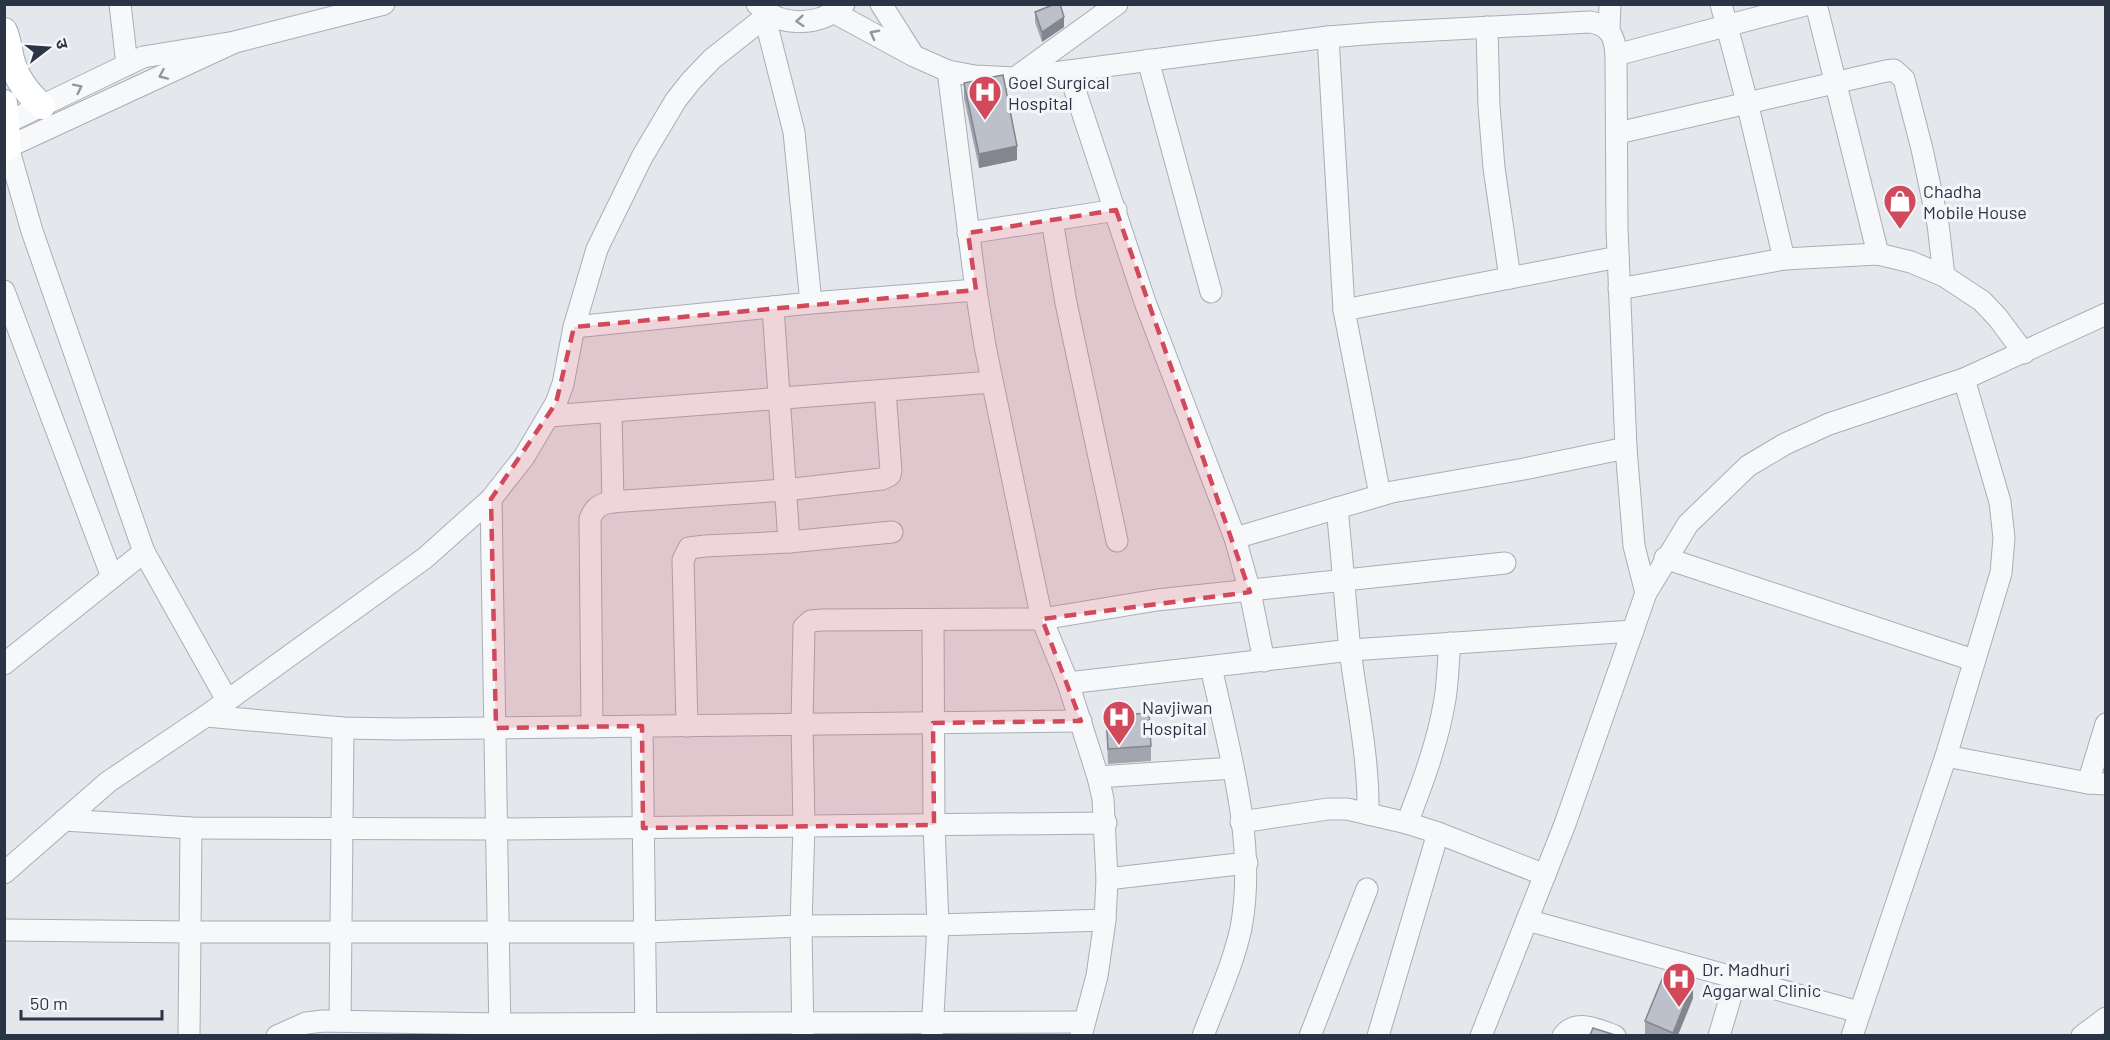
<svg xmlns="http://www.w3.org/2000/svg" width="2110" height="1040" viewBox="0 0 2110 1040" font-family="Barlow,'Noto Sans Devanagari',sans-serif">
  <rect width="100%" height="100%" fill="#e4e7ec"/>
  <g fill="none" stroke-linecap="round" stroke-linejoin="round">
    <defs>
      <g id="minor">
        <path d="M120 4 127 65"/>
        <path d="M757 4C780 28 820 27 844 4"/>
        <path d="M881 4 912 53"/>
        <path d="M1721 4 1747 102 1784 259"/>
        <path d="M1816 4 1878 254"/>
        <path d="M835 13 914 56 948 71 975 76 1014 78 1328 37 1378 33 1590 22C1610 25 1615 37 1616 55L1617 228 1626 448 1634 546 1646 593"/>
        <path d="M765 18 794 132 811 303"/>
        <path d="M1487 27 1489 106 1494 168 1510 278"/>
        <path d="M1609 30 1610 4"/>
        <path d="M1328 37 1344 310 1380 495"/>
        <path d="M1616 55 1809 4"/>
        <path d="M1148 60 1211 292"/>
        <path d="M948 71 976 290 985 346 1030 563 1042 619 1068 683 1098 777 1103 799 1107 879 1105 920 1097 976 1081 1036"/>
        <path d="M1069 72 1145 302 1235 538 1250 592 1264 661"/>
        <path d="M1015 78 1117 4"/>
        <path d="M6 123 143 57 235 42 384 4"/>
        <path d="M1618 133 1886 71 1894 70 1904 79 1922 149 1938 224 1944 276"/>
        <path d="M1052 220 1066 303 1117 541"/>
        <path d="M968 233 1116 210"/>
        <path d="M1619 289 1784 259 1878 254 1911 262 1944 276 1982 301 1998 318 2024 353"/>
        <path d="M4 291 112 577"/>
        <path d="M773 307 789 542"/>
        <path d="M1344 310 1618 257"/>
        <path d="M574 327 811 303 976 290"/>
        <path d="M611 413 613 502"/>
        <path d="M549 416 992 382"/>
        <path d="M491 499 500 1036"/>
        <path d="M1337 508C1342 555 1345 602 1350 650 1357 705 1369 758 1368 814"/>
        <path d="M1235 538 1392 492 1524 469 1626 448"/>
        <path d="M1665 558 1973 660"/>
        <path d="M4 664 144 552"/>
        <path d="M1068 683 1351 650 1633 631"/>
        <path d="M227 700 144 552 32 231 8 147 235 42"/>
        <path d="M206 716 343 728 400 729 1081 721"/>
        <path d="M642 726 646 1036"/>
        <path d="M687 726 683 560 689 548 705 546 789 542 892 532"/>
        <path d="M592 727 590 519C594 508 599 505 610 502L785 490 882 479 890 475 891 471 885 391"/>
        <path d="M1946 756 2088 783 2106 784"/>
        <path d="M1098 777 1233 768"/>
        <path d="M2088 783 2106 724"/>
        <path d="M64 820 191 828 497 829 1106 823"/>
        <path d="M1241 822 1328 809H1347L1407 823 1438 833 1545 875"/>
        <path d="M1407 823C1423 782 1438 742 1445 699 1448 681 1448 661 1450 643"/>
        <path d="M4 873 108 782 206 716 425 558 491 499 524 457 556 403 563 384 574 327 597 249 642 157 676 100 691 81 712 59 769 14"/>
        <path d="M1107 879 1247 863"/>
        <path d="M1527 920 1859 1012"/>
        <path d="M4 930 190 932H645L801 926 938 925 1105 920"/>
        <path d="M340 1021 343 728"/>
        <path d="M932 1033 938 925 934 825 933 620"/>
        <path d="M189 1036 191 828"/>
        <path d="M277 1036 306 1023 324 1021 499 1024 1084 1022"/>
        <path d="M803 1036 801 926 804 825 802 724 804 627 811 621 822 620 1042 619 1157 600 1505 563"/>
        <path d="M1203 1036C1216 1001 1233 965 1241 928 1257 843 1229 750 1211 667"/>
        <path d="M1310 1036 1367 889"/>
        <path d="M1378 1036 1438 833"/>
        <path d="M1481 1036 1565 824 1646 593 1688 524 1748 466 1785 444 1829 424 1964 379 2106 314"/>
        <path d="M1563 1036C1576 1018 1599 1030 1615 1036"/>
        <path d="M1719 1036 1736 979"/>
        <path d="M1852 1036 1946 756 2001 573 2004 538 2000 502 1964 379"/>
        <path d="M2082 1036 2106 1018"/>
      </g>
      <g id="major">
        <path d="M4 31C8 40 9 50 11 59 16 78 27 93 42 106"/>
        <path d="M4 103 8 147 4 149"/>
      </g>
    </defs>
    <!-- minor casing -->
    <use href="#minor" stroke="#a9aeb7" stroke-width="23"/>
    <!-- major casing -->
    <use href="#major" stroke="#a3abb8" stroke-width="28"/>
    <!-- minor -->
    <use href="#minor" stroke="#f7f8fa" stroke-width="21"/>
    <!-- major -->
    <use href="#major" stroke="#fff" stroke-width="26"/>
  </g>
  <!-- wall -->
  <g fill="#a1a5ae">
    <path d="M1035 12 1064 27 1042 42 1035 22Z"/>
    <path d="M964 83 1017 160 979 168 964 98Z"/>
    <path d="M1106 716 1151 746V761L1108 764Z"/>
    <path d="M1693 998 1678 1035H1645V1021Z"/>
  </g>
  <!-- shaded-wall -->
  <g fill="#83868d">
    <path d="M1064 17V27L1042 42V32Z"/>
    <path d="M1017 146V160L979 168V154Z"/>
    <path d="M1693 983V998L1678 1035H1673V1033Z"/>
  </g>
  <!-- building -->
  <g fill="#bbc0ca" stroke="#83868d" stroke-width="1.5">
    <path d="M1055 4H1060L1064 17 1042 32 1035 12Z"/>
    <path d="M1003 75 1017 146 979 154 964 83Z"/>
    <path d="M1149 713 1151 746 1108 749 1106 716Z"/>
    <path d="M1665 972 1693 983 1673 1033 1645 1021Z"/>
    <path d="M1593 1028 1615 1035H1590Z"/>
  </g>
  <!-- one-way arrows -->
  <defs><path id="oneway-chevron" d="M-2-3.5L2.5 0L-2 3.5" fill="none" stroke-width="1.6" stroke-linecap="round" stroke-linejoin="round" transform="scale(1.5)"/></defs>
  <g stroke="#9196a0">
    <use href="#oneway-chevron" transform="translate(800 21) rotate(175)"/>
    <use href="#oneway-chevron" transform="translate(874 34) rotate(-152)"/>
    <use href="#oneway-chevron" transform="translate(163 75) rotate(156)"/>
    <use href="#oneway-chevron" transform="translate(78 88) rotate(-26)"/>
  </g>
  <!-- marked area -->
  <path fill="#d1495b" fill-opacity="0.2" stroke="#d1495b" stroke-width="4.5" stroke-dasharray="12 8" stroke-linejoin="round" d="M1116 210 1250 592 1042 619 1081 721 933 723 934 825 643 828 642 726 496 728 491 499 556 403 574 327 976 290 968 233Z"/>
  <!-- icons -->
  <defs>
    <symbol id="hospital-pin" viewBox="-11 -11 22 30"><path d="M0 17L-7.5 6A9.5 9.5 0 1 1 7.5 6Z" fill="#d1495b" stroke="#f4f6f9"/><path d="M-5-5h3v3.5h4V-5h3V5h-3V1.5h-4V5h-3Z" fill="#fff"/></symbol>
    <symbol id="shop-pin" viewBox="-11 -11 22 30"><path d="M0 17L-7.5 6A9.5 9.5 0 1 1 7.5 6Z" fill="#d1495b" stroke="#f4f6f9"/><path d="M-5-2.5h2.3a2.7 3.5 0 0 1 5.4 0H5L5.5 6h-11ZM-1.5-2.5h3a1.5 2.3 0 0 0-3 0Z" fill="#fff"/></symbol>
  </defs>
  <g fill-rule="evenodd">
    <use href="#hospital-pin" x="966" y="73" width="38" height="52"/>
    <use href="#shop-pin" x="1881" y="182" width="38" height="52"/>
    <use href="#hospital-pin" x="1100" y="698" width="38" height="52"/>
    <use href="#hospital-pin" x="1660" y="960" width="38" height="52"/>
  </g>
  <g text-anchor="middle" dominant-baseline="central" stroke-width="6" stroke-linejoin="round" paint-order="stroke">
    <!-- poi labels -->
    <g font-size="18" fill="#2b3445" stroke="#f4f6f9" text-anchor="start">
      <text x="1008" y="82">Goel Surgical<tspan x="1008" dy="21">Hospital</tspan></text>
      <text x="1923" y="191">Chadha<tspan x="1923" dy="21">Mobile House</tspan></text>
      <text x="1142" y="707">Navjiwan<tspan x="1142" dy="21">Hospital</tspan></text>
      <text x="1702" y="969">Dr. Madhuri<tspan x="1702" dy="21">Aggarwal Clinic</tspan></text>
    </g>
  </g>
  <!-- border -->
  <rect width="2110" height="1040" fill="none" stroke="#2b3445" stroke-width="12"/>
  <!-- north arrow -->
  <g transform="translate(48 48) rotate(73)" stroke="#f4f6f9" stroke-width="4.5" paint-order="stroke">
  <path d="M0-4.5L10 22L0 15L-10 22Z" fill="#2b3445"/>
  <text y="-9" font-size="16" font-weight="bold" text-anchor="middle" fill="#2b3445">उ</text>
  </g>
  <!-- scale -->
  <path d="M21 1010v9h141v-9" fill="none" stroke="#2b3445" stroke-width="3"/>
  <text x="30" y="1010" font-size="18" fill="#2b3445" stroke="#f4f6f9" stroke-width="4.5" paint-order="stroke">50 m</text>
</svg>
